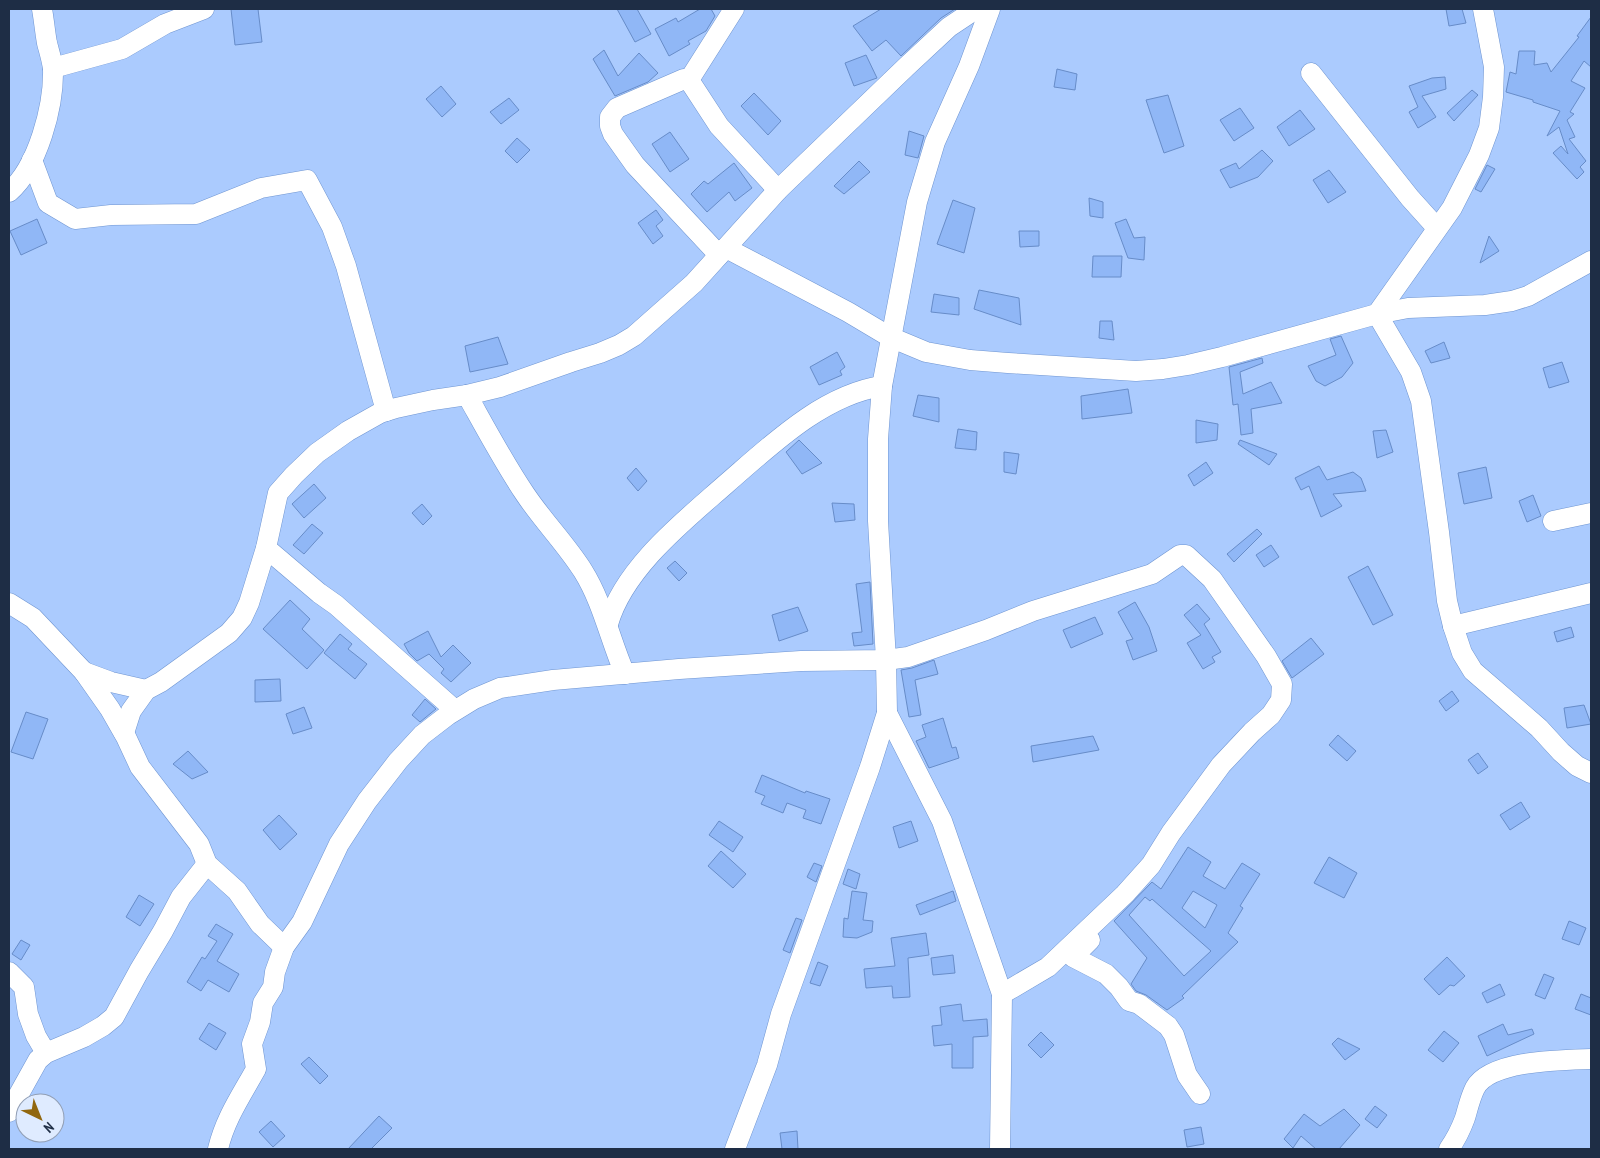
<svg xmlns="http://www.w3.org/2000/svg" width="1600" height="1158" viewBox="0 0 1600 1158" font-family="'PT Sans Narrow',sans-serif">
  <rect width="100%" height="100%" fill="#abcbfe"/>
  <!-- building -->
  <g fill="#90b7f6" stroke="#678cc8" fill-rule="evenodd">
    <path d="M231 9H258L262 42 235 45Z"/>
    <path d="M617 9H637L651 34 635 42Z"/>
    <path d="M700 9H711L715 16 706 31 688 41 690 44 669 56 655 29 676 18 678 22Z"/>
    <path d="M881 9H955L941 18 901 56 886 40 872 51 853 26Z"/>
    <path d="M1446 9H1462L1466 23 1449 26Z"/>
    <path d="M1591 17V67L1584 61 1571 81 1585 88 1570 112 1574 114 1567 120 1575 137 1569 139 1586 161 1580 167 1584 172 1577 179 1553 153 1561 146 1568 154 1559 127 1547 136 1560 111 1533 102V100L1506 92 1510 72 1516 74 1519 51H1535L1534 65 1547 63 1551 72 1579 37 1577 36Z"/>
    <path d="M604 50 618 76 639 53 658 73 648 82 615 96 593 59Z"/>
    <path d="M866 55 877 78 854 86 845 63Z"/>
    <path d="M1057 69 1077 74 1075 90 1054 87Z"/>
    <path d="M1445 77 1446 89 1422 96 1436 117 1418 128 1409 112 1418 107 1409 86 1432 78Z"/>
    <path d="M441 86 456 104 442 117 426 99Z"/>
    <path d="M1472 90 1478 95 1454 121 1447 113Z"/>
    <path d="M754 93 781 121 768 135 741 106Z"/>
    <path d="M1168 95 1184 146 1164 153 1146 100Z"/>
    <path d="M509 98 519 110 501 124 490 112Z"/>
    <path d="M1240 108 1254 128 1234 141 1220 120Z"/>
    <path d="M1300 110 1315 129 1289 146 1277 127Z"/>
    <path d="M909 131 924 136 918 158 905 155Z"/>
    <path d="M670 132 689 159 670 172 652 144Z"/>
    <path d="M517 138 530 150 517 163 505 151Z"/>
    <path d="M1262 150 1273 161 1258 177 1230 188 1220 170 1236 163 1239 169Z"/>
    <path d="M859 161 870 172 844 194 834 186Z"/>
    <path d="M734 163 752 188 735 201 729 192 707 212 691 194 704 181 708 184Z"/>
    <path d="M1487 165 1495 169 1481 192 1475 189Z"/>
    <path d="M1329 170 1346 192 1328 203 1313 180Z"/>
    <path d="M1089 198 1103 202V218L1090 216Z"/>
    <path d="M953 200 975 208 964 253 937 244Z"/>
    <path d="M656 210 663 220 656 226 663 236 653 244 638 223Z"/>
    <path d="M37 219 47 243 21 255 10 231Z"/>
    <path d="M1126 219 1134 238 1145 237 1144 260 1128 258 1115 223Z"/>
    <path d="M1019 231H1039V246L1020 247Z"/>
    <path d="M1489 236 1499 251 1480 263Z"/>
    <path d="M1093 256H1122L1121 277H1092Z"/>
    <path d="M979 290 1019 298 1021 325 974 309Z"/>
    <path d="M934 294 959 298V315L931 312Z"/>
    <path d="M1100 321H1112L1114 340 1099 338Z"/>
    <path d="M1341 336 1353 363 1342 377 1325 386 1316 381 1308 366 1336 355 1330 339Z"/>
    <path d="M498 337 508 364 470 372 465 346Z"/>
    <path d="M1444 342 1450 358 1431 363 1425 351Z"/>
    <path d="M837 352 845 367 840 371 842 375 819 385 810 367Z"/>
    <path d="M1262 358 1263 363 1240 372 1243 394 1271 382 1282 403 1251 409 1253 433 1241 435 1238 404 1233 405 1229 367Z"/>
    <path d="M1562 362 1569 382 1549 388 1543 368Z"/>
    <path d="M1128 389 1132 413 1082 419 1081 396Z"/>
    <path d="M918 395 939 398V422L913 416Z"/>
    <path d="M1196 420 1218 424 1217 440 1196 443Z"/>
    <path d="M958 429 977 432 976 450 955 448Z"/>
    <path d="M1386 430 1393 452 1377 458 1373 431Z"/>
    <path d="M799 440 822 463 802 474 786 452Z"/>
    <path d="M1240 440 1277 454 1269 465 1238 444Z"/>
    <path d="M1004 452 1019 454 1016 474 1004 472Z"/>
    <path d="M1206 462 1213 473 1194 486 1188 475Z"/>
    <path d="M1319 466 1327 480 1353 472 1361 478 1366 491 1333 494 1342 506 1321 517 1309 486 1301 490 1295 478Z"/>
    <path d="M1486 467 1492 498 1464 504 1458 473Z"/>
    <path d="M636 468 647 481 638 491 627 478Z"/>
    <path d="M314 484 326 498 304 518 292 504Z"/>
    <path d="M1533 495 1541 516 1527 522 1519 501Z"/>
    <path d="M832 503 854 504 855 520 835 522Z"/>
    <path d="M422 504 432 516 423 525 412 513Z"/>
    <path d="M312 524 323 533 304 554 293 545Z"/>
    <path d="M1257 529 1262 534 1234 562 1227 554Z"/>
    <path d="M1271 545 1279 557 1264 567 1256 555Z"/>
    <path d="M675 561 687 573 679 581 667 568Z"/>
    <path d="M1368 566 1393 615 1373 625 1348 577Z"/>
    <path d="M870 582 873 644 854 646 852 633 862 632 856 584Z"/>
    <path d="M290 600 310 619 302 629 324 650 307 669 263 629Z"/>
    <path d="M1135 602 1149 627 1157 651 1133 660 1126 641 1133 639 1118 612Z"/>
    <path d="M1197 604 1210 619 1204 624 1221 652 1212 657 1215 662 1203 669 1187 643 1201 635 1184 615Z"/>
    <path d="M798 607 808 631 779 641 772 615Z"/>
    <path d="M1095 617 1103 634 1071 648 1063 630Z"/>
    <path d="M1571 627 1574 637 1557 642 1554 632Z"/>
    <path d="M428 631 441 657 453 645 471 663 451 682 441 673 444 669 429 654 417 661 409 653 404 644Z"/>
    <path d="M340 634 352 644 348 649 367 664 355 679 324 653Z"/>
    <path d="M1311 638 1324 654 1292 678 1282 661Z"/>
    <path d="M934 660 938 674 915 680 921 715 909 717 901 670 912 668Z"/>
    <path d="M280 679 281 701 255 702V680Z"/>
    <path d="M1452 691 1459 701 1446 711 1439 701Z"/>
    <path d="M425 699 436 709 420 722 412 715Z"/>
    <path d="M1584 705 1591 724 1567 728 1564 708Z"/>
    <path d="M304 707 312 728 293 734 286 714Z"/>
    <path d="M26 712 48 719 33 759 11 752Z"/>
    <path d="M943 718 952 748 956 747 959 758 929 768 916 741 926 737 922 725Z"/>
    <path d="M1338 735 1356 751 1347 761 1329 745Z"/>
    <path d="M1093 736 1099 750 1033 762 1031 746Z"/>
    <path d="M188 751 208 772 192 779 173 764Z"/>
    <path d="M1478 753 1488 767 1478 774 1468 760Z"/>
    <path d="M762 775 805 793 806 791 830 799 821 824 803 818 806 810 787 803 783 813 761 804 765 796 755 792Z"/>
    <path d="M1521 802 1530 817 1510 830 1500 815Z"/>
    <path d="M279 815 297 834 280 850 263 830Z"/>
    <path d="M719 821 743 837 733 852 709 835Z"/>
    <path d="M911 821 918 841 899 848 893 827Z"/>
    <path d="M1188 847 1211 862 1203 876 1225 889 1242 863 1260 874 1240 906 1243 908 1228 933 1238 942 1182 996 1184 998 1167 1010 1146 995 1136 991 1131 984 1147 958 1114 921 1152 882 1161 889ZM1193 891 1217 905 1205 928 1182 908ZM1145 897 1150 901 1152 899 1211 951 1184 976 1129 915Z"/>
    <path d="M721 851 746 874 733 888 708 866Z"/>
    <path d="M1329 857 1357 873 1344 898 1314 883Z"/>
    <path d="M814 863 822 866 816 882 807 877Z"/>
    <path d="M848 869 860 874 856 889 843 884Z"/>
    <path d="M852 891 867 893 863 920 873 921 872 932 857 938 843 937 844 918 848 919Z"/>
    <path d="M953 891 956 901 920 915 916 905Z"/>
    <path d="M139 895 154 904 140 926 126 917Z"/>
    <path d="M796 918 802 920 790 953 783 950Z"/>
    <path d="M1569 921 1586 928 1579 945 1562 939Z"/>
    <path d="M216 924 233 934 217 961 239 974 229 992 208 980 201 991 187 982 202 957 205 959 217 941 208 936Z"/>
    <path d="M926 933 929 955 908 958 910 997 893 998 892 986 866 988 864 969 895 966 891 938Z"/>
    <path d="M21 940 30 945 21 960 12 954Z"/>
    <path d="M953 955 955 973 933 975 931 958Z"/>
    <path d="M1447 957 1465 976 1454 986 1450 985 1439 995 1424 979Z"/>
    <path d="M818 962 828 966 820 986 810 983Z"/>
    <path d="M1544 974 1554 978 1545 999 1535 995Z"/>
    <path d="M1500 984 1505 995 1487 1003 1482 993Z"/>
    <path d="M1581 994 1591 998V1015L1575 1009Z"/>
    <path d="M961 1004 963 1021 987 1019 988 1036 973 1037V1068H952V1044L934 1046 932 1026 942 1025 940 1007Z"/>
    <path d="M209 1023 226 1033 216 1050 199 1039Z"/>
    <path d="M1503 1024 1508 1035 1532 1029 1534 1034 1487 1056 1478 1036Z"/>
    <path d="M1444 1031 1459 1043 1443 1062 1428 1050Z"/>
    <path d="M1041 1032 1054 1045 1041 1058 1028 1045Z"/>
    <path d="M1338 1038 1360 1049 1345 1060 1332 1044Z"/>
    <path d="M309 1057 328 1076 320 1084 301 1064Z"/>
    <path d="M1375 1106 1387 1115 1377 1128 1365 1119Z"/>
    <path d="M1344 1109 1360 1125 1339 1149H1316L1301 1136 1293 1148 1284 1139 1304 1114 1320 1126Z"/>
    <path d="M379 1116 392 1128 371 1149H348Z"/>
    <path d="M271 1121 285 1136 273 1147 259 1132Z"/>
    <path d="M1201 1127 1204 1144 1187 1147 1184 1130Z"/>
    <path d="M797 1131 798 1149H782L780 1133Z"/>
  </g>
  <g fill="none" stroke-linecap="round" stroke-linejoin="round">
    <defs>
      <g id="minor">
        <path d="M1483 9 1494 67 1493 97 1489 128 1479 155 1452 208 1377 314 1411 372 1421 401 1439 532 1447 601 1453 626 1462 653 1473 671 1539 728 1561 752 1577 766 1591 773"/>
        <path d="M53 68 122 49 165 24 204 9"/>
        <path d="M1311 73 1410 198 1437 228"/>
        <path d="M689 80 734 9"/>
        <path d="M32 160 48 203 75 219 111 215 196 214 261 188 307 180 332 227 346 266 386 411"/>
        <path d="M9 192C38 167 54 106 53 69 52 60 49 51 47 43 45 32 44 20 42 9"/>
        <path d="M726 248 848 312 890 337 926 352 970 360 1008 363 1136 371 1163 369 1188 365 1222 357 1377 314 1408 308 1485 305 1512 301 1528 296 1591 261"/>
        <path d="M719 255 635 165 613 134 610 126V117L617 108 684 79 689 80 719 126 778 190"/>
        <path d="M467 395C486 429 504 463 525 494 543 521 566 544 583 571 603 603 610 640 625 674"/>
        <path d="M1553 521 1591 513"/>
        <path d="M266 548 319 593 336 605 455 710"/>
        <path d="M9 603 33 618 84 672 110 709 126 737 140 767 199 844 207 864 237 891 260 924 284 947"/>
        <path d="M608 624C624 568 684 521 726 484 770 446 822 395 882 386"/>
        <path d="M1453 626 1591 593"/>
        <path d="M84 672 111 682 146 690"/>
        <path d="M887 713 942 821 1002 994 1000 1149"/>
        <path d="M124 733 131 711 146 690 161 682 229 633 242 618 249 603 266 548 278 493 294 475 317 453 348 431 380 413 396 408 433 400 467 395 500 387 571 362 600 353 619 345 634 336 694 283 778 190 906 67 949 27 976 9"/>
        <path d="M1090 940 1073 957 1106 974 1119 987 1129 1001 1139 1004 1168 1026 1174 1035 1187 1075 1200 1094"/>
        <path d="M9 972 24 987 28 1014 36 1036 46 1053"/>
        <path d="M9 1112 38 1060 46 1053 84 1037 103 1026 114 1017 139 971 163 931 181 897 207 864"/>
        <path d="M218 1149C225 1119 241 1096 256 1069L252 1044 260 1022 263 1003 273 987 275 972 284 947 302 922 339 844 367 801 398 761 422 735 448 715 474 699 500 688 553 680 679 669 801 661 886 660 908 657 986 630 1033 611 1152 574 1180 555H1186L1212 579 1266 656 1282 684 1281 700 1271 715 1252 732 1221 765 1171 833 1151 865 1125 894 1048 967 1002 994"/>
        <path d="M735 1149 767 1065 781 1014 870 767 887 713 886 660 878 521V439L882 386 917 202 935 142 969 66 990 9"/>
        <path d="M1449 1149C1456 1139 1461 1129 1465 1118 1468 1108 1470 1098 1475 1088 1490 1060 1562 1060 1591 1059"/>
      </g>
    </defs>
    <!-- minor casing -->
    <use href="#minor" stroke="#6f95d1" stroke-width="21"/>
    <!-- minor -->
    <use href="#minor" stroke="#fff" stroke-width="20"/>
  </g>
  <!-- border -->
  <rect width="1600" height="1158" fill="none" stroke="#1e2d45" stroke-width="20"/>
  <!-- north arrow -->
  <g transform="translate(40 1118) rotate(137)"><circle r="24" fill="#dfebff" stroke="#929fb5"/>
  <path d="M0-4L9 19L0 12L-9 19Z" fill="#91670f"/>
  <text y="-8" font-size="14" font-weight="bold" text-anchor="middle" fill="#1e2d45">N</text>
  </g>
</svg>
